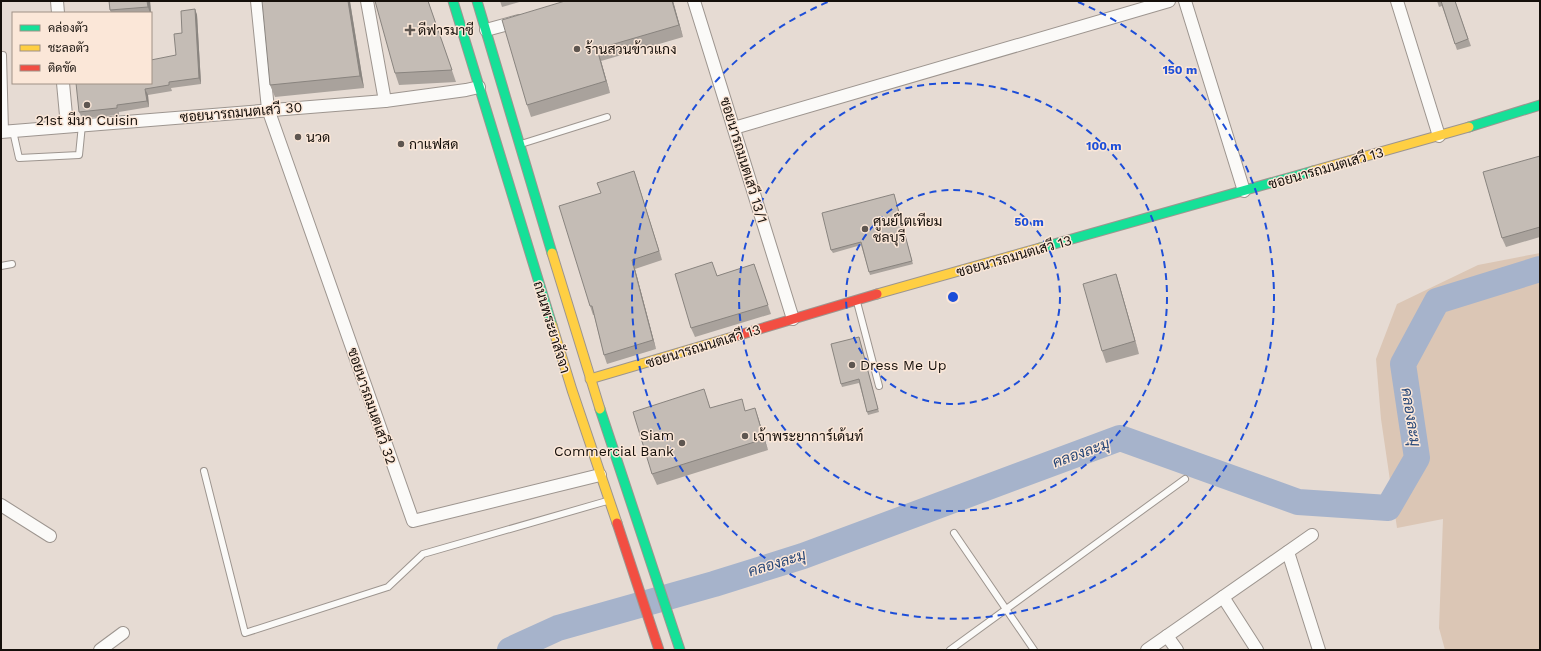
<svg xmlns="http://www.w3.org/2000/svg" width="1541" height="651" viewBox="0 0 1541 651" font-family="'Work Sans',Sarabun,sans-serif">
  <rect width="100%" height="100%" fill="#e6dbd3"/>
  <!-- green -->
  <path fill="#dbc6b5" d="M1540 253V650H1445L1439 628 1443 519 1397 528 1381 419 1376 359 1397 304 1478 265Z"/>
  <g fill="none" stroke-linecap="round" stroke-linejoin="round">
    <!-- river -->
    <path stroke="#a6b3cb" stroke-width="26" d="M510 650 558 628 714 584 803 556 1120 438 1298 502 1388 508 1417 458 1403 364 1437 301 1540 269"/>
    <defs>
      <g id="lane">
        <path d="M1 55H3L5 132"/>
        <path d="M13 131 19 158 79 155 82 125"/>
        <path d="M521 144 607 117"/>
        <path d="M1 266 12 264"/>
        <path d="M857 302 879 386"/>
        <path d="M204 471 245 633 388 587 423 554 607 501"/>
        <path d="M954 533 1034 650"/>
        <path d="M950 650 1185 479"/>
      </g>
      <g id="street">
        <path d="M57 1 58 13"/>
        <path d="M257 1 268 109 413 521 600 475"/>
        <path d="M367 1 385 101"/>
        <path d="M694 1 793 319"/>
        <path d="M1185 1 1244 191"/>
        <path d="M1397 1 1439 136"/>
        <path d="M486 30 519 21"/>
        <path d="M63 83 67 126"/>
        <path d="M734 128 1169 1"/>
        <path d="M1 132 385 101 466 90 479 87"/>
        <path d="M1 505 50 536"/>
        <path d="M1288 552 1319 650"/>
        <path d="M1223 597 1257 650"/>
        <path d="M1167 636 1177 650"/>
        <path d="M100 650 123 633"/>
        <path d="M1147 650 1312 535"/>
      </g>
      <g id="fast">
        <path d="M453 1 552 325"/>
        <path d="M477 1 552 253"/>
        <path d="M1469 127 1540 105"/>
        <path d="M1040 248 1313 171"/>
        <path d="M600 409 680 650"/>
      </g>
      <g id="slow">
        <path d="M1313 171 1469 127"/>
        <path d="M552 253 600 409"/>
        <path d="M877 294 1040 248"/>
        <path d="M552 325 572 390 617 523"/>
        <path d="M590 379 736 336"/>
      </g>
      <g id="jam">
        <path d="M736 336 877 294"/>
        <path d="M617 523 659 650"/>
      </g>
    </defs>
    <!-- lane casing -->
    <use href="#lane" stroke="#9d958f" stroke-width="8"/>
    <!-- street casing -->
    <use href="#street" stroke="#9d958f" stroke-width="14"/>
    <!-- fast casing -->
    <use href="#fast" stroke="#9d958f" stroke-width="11"/>
    <!-- slow casing -->
    <use href="#slow" stroke="#9d958f" stroke-width="11"/>
    <!-- jam casing -->
    <use href="#jam" stroke="#9d958f" stroke-width="11"/>
    <!-- lane -->
    <use href="#lane" stroke="#fbfaf8" stroke-width="6"/>
    <!-- street -->
    <use href="#street" stroke="#fbfaf8" stroke-width="12"/>
    <!-- fast -->
    <use href="#fast" stroke="#16e098" stroke-width="9"/>
    <!-- slow -->
    <use href="#slow" stroke="#ffcf43" stroke-width="9"/>
    <!-- jam -->
    <use href="#jam" stroke="#f24e42" stroke-width="9"/>
  </g>
  <!-- wall -->
  <g fill="#a9a29c">
    <path d="M109 1H150L151 13H111L110 10Z"/>
    <path d="M350 1 364 88 275 97 270 85Z"/>
    <path d="M428 1 456 82 399 85 395 73Z"/>
    <path d="M500 1H523L502 7Z"/>
    <path d="M565 1H673L683 37 601 61 610 93 531 117 527 105Z"/>
    <path d="M1437 1H1456H1455L1471 46 1457 50 1442 6 1439 7Z"/>
    <path d="M195 9 197 15 201 84 171 88 172 91 148 95 149 107 119 112V115L82 118 79 112 176 55 182 33Z"/>
    <path d="M1540 156V237L1506 247 1502 238Z"/>
    <path d="M637 180 662 260 635 269 656 349 607 364 604 355 594 315H593L590 306 601 193Z"/>
    <path d="M894 194 913 264 870 275 861 245 833 253 831 250Z"/>
    <path d="M754 264 771 314 695 337 691 328 717 276Z"/>
    <path d="M1116 274 1120 287 1139 354 1106 363 1102 351Z"/>
    <path d="M859 337 879 412 868 415 859 383 842 387 841 384Z"/>
    <path d="M708 401 710 408 746 411 755 408 768 450 657 485 652 474Z"/>
  </g>
  <!-- shaded-wall -->
  <g fill="#89847f">
    <path d="M147 1H150L151 13H150L148 7Z"/>
    <path d="M348 1H350V2L364 88 360 76Z"/>
    <path d="M672 1H673L683 37 679 25Z"/>
    <path d="M195 9 197 15 201 84 199 78Z"/>
    <path d="M597 49 601 61 610 93 606 81Z"/>
    <path d="M145 89 148 95 149 107 147 101Z"/>
    <path d="M634 171 637 180 662 260 659 251Z"/>
    <path d="M632 260 635 269 656 349 653 340Z"/>
    <path d="M1116 274 1120 287 1139 354 1135 341Z"/>
    <path d="M755 408 759 420 768 450 764 439Z"/>
  </g>
  <!-- building -->
  <g fill="#c4bcb5" stroke="#89847f">
    <path d="M109 1H147L148 7 110 10Z"/>
    <path d="M262 1H348L360 76 270 85Z"/>
    <path d="M375 1H428L452 70 395 73Z"/>
    <path d="M565 1H672L679 25 597 49 606 81 527 105 502 20Z"/>
    <path d="M1441 1H1455L1468 39 1455 44Z"/>
    <path d="M195 9 199 78 169 82V85L145 89 147 101 117 105V108L79 112 76 83H151V60L176 55 174 34 182 33 181 11Z"/>
    <path d="M1540 156V227L1502 238 1483 172Z"/>
    <path d="M634 171 659 251 632 260 653 340 604 355 592 306H590L559 206 601 193 597 183Z"/>
    <path d="M894 194 912 261 869 272 861 242 831 250 822 213Z"/>
    <path d="M712 262 717 276 754 264 768 305 691 328 675 274Z"/>
    <path d="M1116 274 1135 341 1102 351 1083 284Z"/>
    <path d="M859 337 878 409 867 412 859 379 841 384 831 344Z"/>
    <path d="M704 389 710 408 742 399 745 411 755 408 764 439 652 474 633 412Z"/>
  </g>
  <!-- distance rings -->
  <g fill="none" stroke="#1d4ed8" stroke-width="2" stroke-dasharray="7 5">
    <circle cx="953" cy="297" r="107"/>
    <circle cx="953" cy="297" r="214"/>
    <path d="M1078 2A321 321 0 1 1 828 2"/>
  </g>
  <!-- markers -->
  <g fill="#5e5650" stroke="#fbe7d8" stroke-width="1.5">
    <path d="M408 24h4v4h4v4h-4v4h-4v-4h-4v-4h4z"/>
    <circle cx="577" cy="49" r="4"/>
    <circle cx="87" cy="105" r="4"/>
    <circle cx="298" cy="137" r="4"/>
    <circle cx="401" cy="144" r="4"/>
    <circle cx="865" cy="229" r="4"/>
    <circle cx="852" cy="365" r="4"/>
    <circle cx="745" cy="436" r="4"/>
    <circle cx="682" cy="443" r="4"/>
  </g>
  <g text-anchor="middle" dominant-baseline="central" stroke-width="3" stroke-linejoin="round" paint-order="stroke">
    <!-- poi labels -->
    <g font-size="14" fill="#150f0a" stroke="#fbe7d8" text-anchor="start">
      <text x="418" y="30">ดีฟารมาซี</text>
      <text x="585" y="49">ร้านสวนข้าวแกง</text>
      <text x="87" y="120" text-anchor="middle">21st มีนา Cuisin</text>
      <text x="306" y="137">นวด</text>
      <text x="409" y="144">กาแฟสด</text>
      <text x="873" y="221">ศูนย์ไตเทียม<tspan x="873" dy="16">ชลบุรี</tspan></text>
      <text x="860" y="365">Dress Me Up</text>
      <text x="674" y="435" text-anchor="end">Siam<tspan x="674" dy="16">Commercial Bank</tspan></text>
      <text x="753" y="436">เจ้าพระยาการ์เด้นท์</text>
    </g>
    <!-- street labels -->
    <g font-size="14" fill="#150f0a" stroke="#fbe7d8">
      <text transform="translate(241 112) rotate(-5)">ซอยนารถมนตเสวี 30</text>
      <text transform="translate(744 160) rotate(73)">ซอยนารถมนตเสวี 13/1</text>
      <text transform="translate(1326 168) rotate(-16)">ซอยนารถมนตเสวี 13</text>
      <text transform="translate(1014 256) rotate(-16)">ซอยนารถมนตเสวี 13</text>
      <text transform="translate(552 327) rotate(73)">ถนนพระยาสัจจา</text>
      <text transform="translate(703 346) rotate(-17)">ซอยนารถมนตเสวี 13</text>
      <text transform="translate(372 406) rotate(71)">ซอยนารถมนตเสวี 32</text>
    </g>
    <!-- water labels -->
    <g font-size="15" font-style="italic" fill="#274778" stroke="#fbe7d8">
      <text transform="translate(1411 417) rotate(81)">คลองละมุ</text>
      <text transform="translate(1081 453) rotate(-20)">คลองละมุ</text>
      <text transform="translate(777 563) rotate(-17)">คลองละมุ</text>
    </g>
  </g>
  <circle cx="953" cy="297" r="6" fill="#1d4ed8" stroke="#fbe7d8" stroke-width="2"/>
  <g font-size="12" text-anchor="middle" font-weight="bold" fill="#1d4ed8" stroke="#fbe7d8" stroke-width="3" stroke-linejoin="round" paint-order="stroke">
    <text x="1180" y="74">150 m</text>
    <text x="1104" y="150">100 m</text>
    <text x="1029" y="226">50 m</text>
  </g>
  <!-- border -->
  <rect width="1541" height="651" fill="none" stroke="#150f0a" stroke-width="4"/>
  <!-- legend -->
  <rect x="12" y="12" width="140" height="72" fill="#fbe7d8" stroke="#9f9186"/>
  <rect x="20" y="25" width="20" height="6" fill="#16e098" stroke="#9f9186"/>
  <text x="48" y="32" font-size="12" fill="#150f0a">คล่องตัว</text>
  <rect x="20" y="45" width="20" height="6" fill="#ffcf43" stroke="#9f9186"/>
  <text x="48" y="52" font-size="12" fill="#150f0a">ชะลอตัว</text>
  <rect x="20" y="65" width="20" height="6" fill="#f24e42" stroke="#9f9186"/>
  <text x="48" y="72" font-size="12" fill="#150f0a">ติดขัด</text>
</svg>
